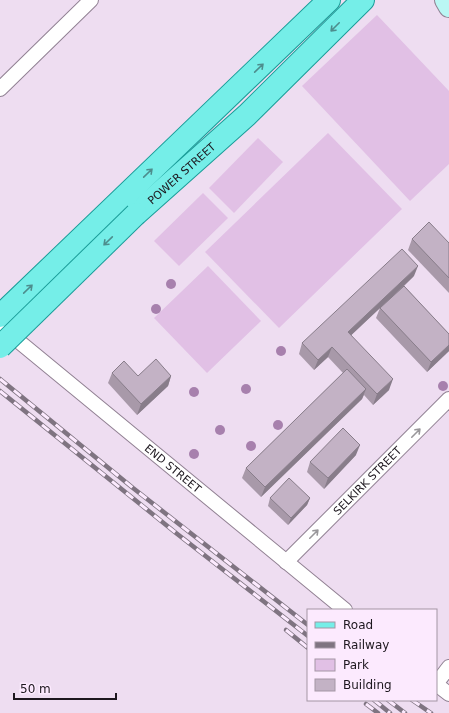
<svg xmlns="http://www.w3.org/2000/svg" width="449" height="713" viewBox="0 0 449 713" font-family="'DejaVu Sans',sans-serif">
  <rect width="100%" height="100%" fill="#eeddf1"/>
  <!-- green -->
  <g fill="#e1c0e5">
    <path d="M377 15 449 91V164L410 201 302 86Z"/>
    <path d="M328 133 402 209 279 328 205 252Z"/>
    <path d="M258 138 283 162 234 213 209 188Z"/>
    <path d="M203 193 228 218 179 266 154 241Z"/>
    <path d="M208 266 261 321 207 373 154 318Z"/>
  </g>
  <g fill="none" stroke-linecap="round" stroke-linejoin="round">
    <defs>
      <g id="street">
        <path d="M0 89 91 0"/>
        <path id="s1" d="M0 326 345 610"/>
        <path id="s2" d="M286 562 449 399"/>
        <path d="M436 684 449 667"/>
        <path d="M436 684 449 694"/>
      </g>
      <path id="secondary" d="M445 0 449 7"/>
      <g id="primary">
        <path id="s3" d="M136 214 247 115 363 0"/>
        <path d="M0 316 329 0"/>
      </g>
    </defs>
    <!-- street casing -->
    <use href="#street" stroke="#918193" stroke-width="16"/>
    <!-- secondary casing -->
    <use href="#secondary" stroke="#918193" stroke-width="22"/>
    <!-- primary casing -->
    <use href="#primary" stroke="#1a9c98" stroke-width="24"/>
    <!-- street -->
    <use href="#street" stroke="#fff" stroke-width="14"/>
    <!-- secondary -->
    <use href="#secondary" stroke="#baf7f4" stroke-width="20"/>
    <!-- primary -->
    <use href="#primary" stroke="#75eee8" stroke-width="22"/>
    <defs>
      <g id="rail">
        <path d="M0 379 133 488 308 625"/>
        <path d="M0 391 176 533 308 636"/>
        <path d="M286 630 308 648"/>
        <path d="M374 700 390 713"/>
        <path d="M388 700 405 713"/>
        <path d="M412 700 431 713"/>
        <path d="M366 704 378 713"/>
      </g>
    </defs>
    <!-- rail casing -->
    <use href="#rail" stroke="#7f7481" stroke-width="4.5"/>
    <!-- rail -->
    <use href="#rail" stroke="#fceafe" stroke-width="3" stroke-dasharray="9" stroke-linecap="butt"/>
    <defs>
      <path id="primary-bridge" d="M0 347 136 214"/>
    </defs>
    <!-- primary-bridge casing -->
    <use href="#primary-bridge" stroke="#1a9c98" stroke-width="24" stroke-linecap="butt"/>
    <!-- primary-bridge -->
    <use href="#primary-bridge" stroke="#75eee8" stroke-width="22"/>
  </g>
  <!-- trees -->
  <g fill="#a780ad">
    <circle cx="171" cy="284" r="5"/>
    <circle cx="156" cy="309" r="5"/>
    <circle cx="281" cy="351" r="5"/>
    <circle cx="443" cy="386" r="5"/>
    <circle cx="246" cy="389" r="5"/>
    <circle cx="194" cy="392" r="5"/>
    <circle cx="278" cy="425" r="5"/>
    <circle cx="220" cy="430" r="5"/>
    <circle cx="251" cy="446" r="5"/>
    <circle cx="194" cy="454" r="5"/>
  </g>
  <!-- wall -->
  <g fill="#a899a9">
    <path d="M412 239 449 243V293L408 250Z"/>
    <path d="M414 276 404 286 449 334V351L427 372 376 318 380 308 351 335 389 390 373 405 364 395 362 399 261 497 242 478 246 468 343 373 328 357 314 370 299 354 302 343Z"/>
    <path d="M112 373 138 376H171L168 386 137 415 108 383Z"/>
    <path d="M356 455 324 489 307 472 310 462Z"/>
    <path d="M270 498H310L307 505 288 525 268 506Z"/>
  </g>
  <!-- shaded-wall -->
  <g fill="#887d8a">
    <path d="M418 266 414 276 344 342 348 332Z"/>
    <path d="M449 345V351L427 372 431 362Z"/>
    <path d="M332 347 328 357 314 370 318 360Z"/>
    <path d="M171 376 168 386 137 415 141 404Z"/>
    <path d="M393 379 389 390 373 405 377 394Z"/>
    <path d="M366 389 362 399 261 497 265 487Z"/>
    <path d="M360 445 356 455 324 489 328 478Z"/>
    <path d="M310 498 307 505 288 525 291 518Z"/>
  </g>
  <!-- building -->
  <g fill="#c3b2c5" stroke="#887d8a">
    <path d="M429 222 449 243V278L412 239Z"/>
    <path d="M402 249 418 266 348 332 393 379 377 394 332 347 318 360 302 343Z"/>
    <path d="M404 286 449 334V345L431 362 380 308Z"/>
    <path d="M156 359 171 376 141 404 112 373 124 361 138 376Z"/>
    <path d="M347 369 366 389 265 487 246 468Z"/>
    <path d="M343 428 360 445 328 478 310 462Z"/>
    <path d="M289 478 310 498 291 518 270 498Z"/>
  </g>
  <!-- one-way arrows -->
  <defs><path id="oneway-shaft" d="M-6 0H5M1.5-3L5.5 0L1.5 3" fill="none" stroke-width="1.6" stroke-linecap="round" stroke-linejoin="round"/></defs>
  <g stroke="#4d8d8d">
    <use href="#oneway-shaft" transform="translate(335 27) rotate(135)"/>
    <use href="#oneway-shaft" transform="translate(259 68) rotate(-44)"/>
    <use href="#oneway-shaft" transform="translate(148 173) rotate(-44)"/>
    <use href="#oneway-shaft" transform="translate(108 241) rotate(136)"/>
    <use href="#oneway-shaft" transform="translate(28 289) rotate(-44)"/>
  </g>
  <g stroke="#99979a">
    <use href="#oneway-shaft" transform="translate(416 433) rotate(-45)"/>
    <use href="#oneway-shaft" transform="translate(314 534) rotate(-45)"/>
  </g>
  <g text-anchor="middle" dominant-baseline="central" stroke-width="3" stroke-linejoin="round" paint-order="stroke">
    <!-- street labels -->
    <g font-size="11" fill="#1d171e" stroke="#fceafe">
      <text stroke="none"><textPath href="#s3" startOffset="61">POWER STREET</textPath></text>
      <text stroke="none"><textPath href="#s1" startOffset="224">END STREET</textPath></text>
      <text stroke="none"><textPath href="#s2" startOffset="115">SELKIRK STREET</textPath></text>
    </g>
  </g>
  <!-- legend -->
  <rect x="307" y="609" width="130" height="92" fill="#fceafe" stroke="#a396a4"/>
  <rect x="315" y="622" width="20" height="6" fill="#75eee8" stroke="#a396a4"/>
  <text x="343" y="629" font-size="12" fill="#1d171e">Road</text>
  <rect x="315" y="642" width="20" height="6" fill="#7f7481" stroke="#a396a4"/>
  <text x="343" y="649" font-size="12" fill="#1d171e">Railway</text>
  <rect x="315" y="659" width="20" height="12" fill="#e1c0e5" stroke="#a396a4"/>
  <text x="343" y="669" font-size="12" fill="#1d171e">Park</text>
  <rect x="315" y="679" width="20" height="12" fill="#c3b2c5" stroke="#a396a4"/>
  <text x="343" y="689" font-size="12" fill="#1d171e">Building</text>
  <!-- scale -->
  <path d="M14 693v6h102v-6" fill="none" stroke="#1d171e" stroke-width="2"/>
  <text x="20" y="693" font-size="12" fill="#1d171e" stroke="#fceafe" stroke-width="3" paint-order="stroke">50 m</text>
</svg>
